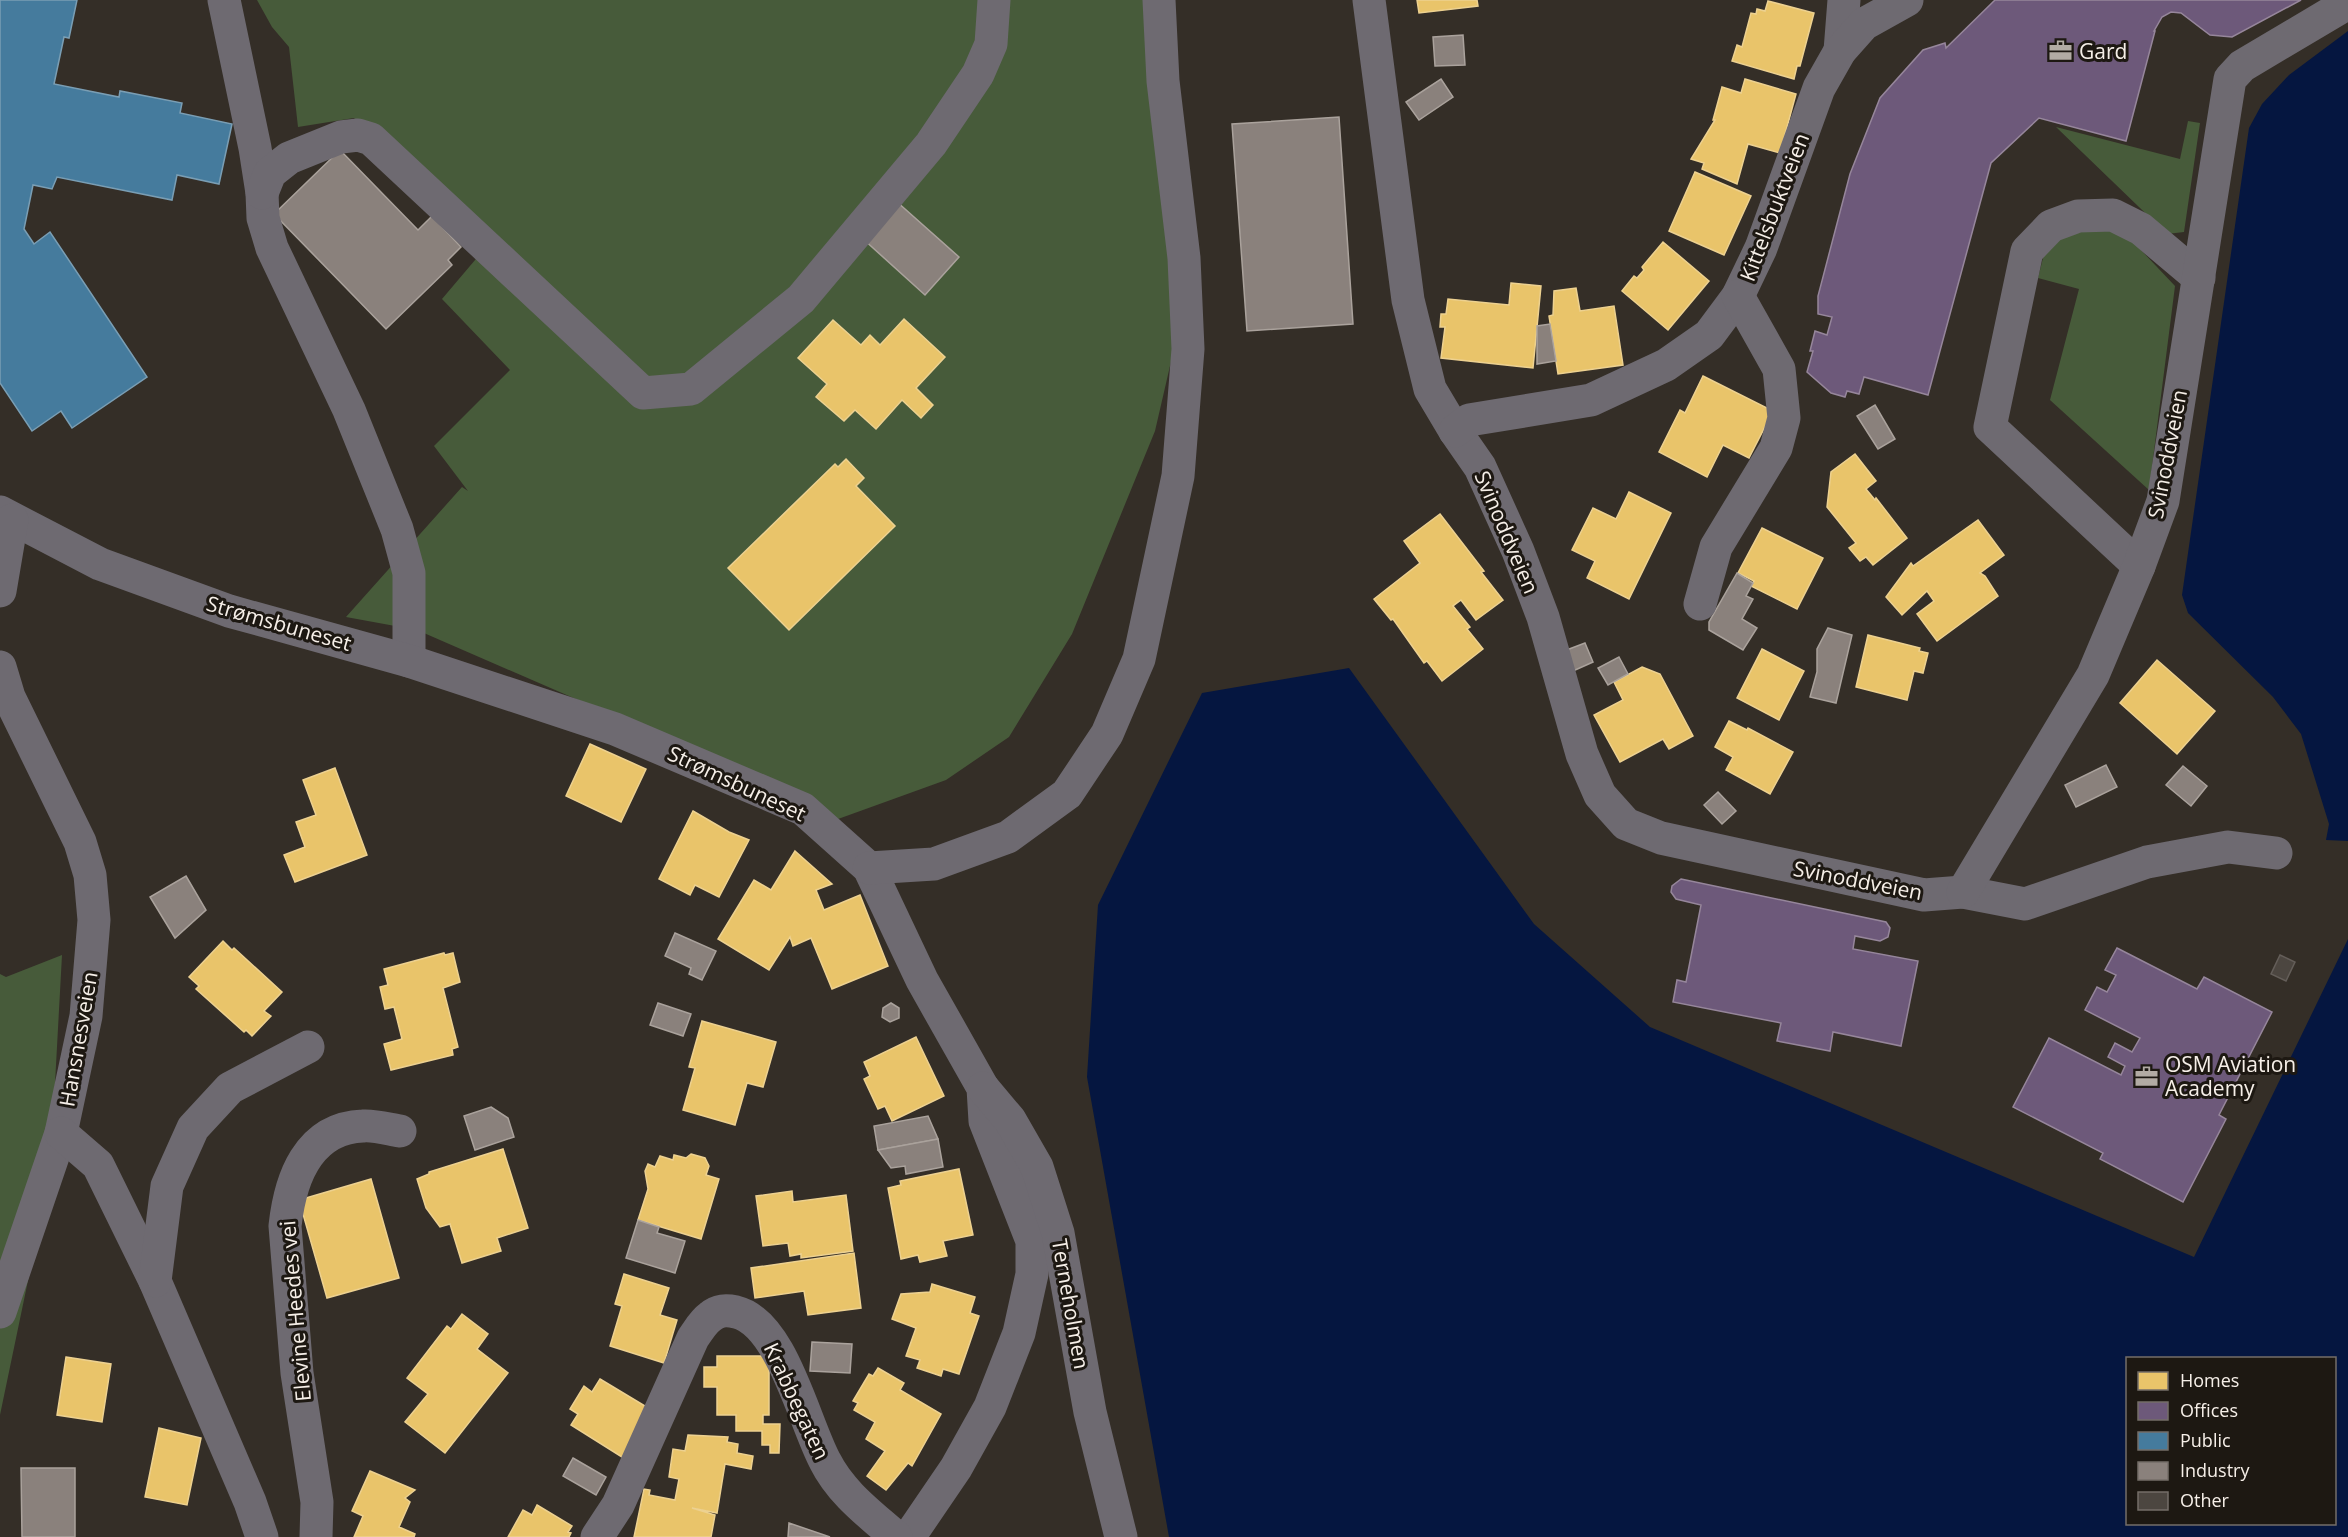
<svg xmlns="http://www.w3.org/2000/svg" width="2348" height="1537" viewBox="0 0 2348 1537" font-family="'Open Sans',sans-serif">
  <rect width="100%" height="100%" fill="#342e27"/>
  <!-- green -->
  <g fill="#475b3a">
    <path d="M257 0H1160L1185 301 1155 431 1072 634 1009 737 946 780 827 823 638 726 417 630 346 617 462 487 468 491 434 446 510 370 442 299 492 240 435 208 354 118 298 127 289 47 272 27Z"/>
    <path d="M2188 121 2200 123 2184 232 2167 234 2056 127 2180 159Z"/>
    <path d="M2122 230 2175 286 2149 490 2050 400 2079 289 2038 278 2046 246 2070 232Z"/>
    <path d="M62 955 50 1175 0 1415V974L6 977Z"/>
  </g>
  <!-- water -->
  <g fill="#051640" fill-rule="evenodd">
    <path d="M2348 31V841L2326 840 2329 824 2301 734 2273 697 2188 613 2182 595 2249 128 2262 104 2289 75Z"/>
    <path d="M1349 668 1534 924 1650 1027 2194 1257 2348 939V1537H1169L1087 1077 1098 905 1202 693ZM2334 1358V1524H2128V1358Z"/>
  </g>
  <!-- homes -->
  <g fill="#e9c46a" stroke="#edd190" stroke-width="1.5">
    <path d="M1417 0H1477L1478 6 1419 13Z"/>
    <path d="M1768 1 1814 13 1800 66H1797L1794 79 1732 61 1737 45 1742 47 1751 13 1756 14 1757 9 1765 11Z"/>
    <path d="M1745 79 1796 94 1780 153 1748 144 1737 184 1702 169 1704 163 1691 159 1715 120H1713L1722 87 1741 93Z"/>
    <path d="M1695 172 1751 196 1724 255 1669 231Z"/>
    <path d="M1663 242 1709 281 1668 330 1622 291 1634 276 1637 278 1644 270 1642 267Z"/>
    <path d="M1511 283 1541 286 1533 368 1441 358 1445 327H1440L1441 314H1446L1448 299 1509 305Z"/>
    <path d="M1576 288 1580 311 1614 306 1623 365 1558 374 1549 316 1553 315 1554 291Z"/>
    <path d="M904 319 945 357 916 388 933 405 921 418 902 400 876 429 855 410 844 421 816 397 827 384 798 358 833 320 861 345 870 335 880 345Z"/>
    <path d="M1703 376 1773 411 1749 458 1723 445 1707 477 1659 452 1680 410 1685 413Z"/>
    <path d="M1855 454 1876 481 1866 489 1875 500 1876 498 1907 538 1873 565 1866 557 1860 561 1849 548 1856 543 1827 507 1831 472Z"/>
    <path d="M846 459 864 478 856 486 895 526 789 630 728 568 835 464 838 467Z"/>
    <path d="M1629 492 1671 513 1629 599 1587 578 1595 561 1572 550 1593 508 1616 519Z"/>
    <path d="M1440 514 1484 571 1481 572 1503 600 1476 620 1461 600 1453 606 1470 627 1467 629 1483 649 1442 681 1427 661 1424 663 1393 619 1391 620 1374 599 1420 563 1404 541Z"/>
    <path d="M1978 520 2004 555 1980 573 1985 576 1998 596 1937 641 1917 614 1934 601 1927 591 1902 615 1886 597 1911 563 1913 566Z"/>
    <path d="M1762 528 1823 558 1797 609 1751 586 1754 581 1738 573Z"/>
    <path d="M1868 635 1920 648 1919 651 1928 653 1923 673 1914 671 1907 700 1856 687Z"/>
    <path d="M1762 649 1804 671 1779 720 1737 698Z"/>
    <path d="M2157 660 2215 711 2177 754 2120 703Z"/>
    <path d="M1642 667 1660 674 1693 736 1669 749 1663 739 1620 762 1594 715 1623 700 1614 682Z"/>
    <path d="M1729 721 1747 730 1748 728 1793 752 1770 794 1726 770 1733 757 1715 747Z"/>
    <path d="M590 744 646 769 621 822 566 796Z"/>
    <path d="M335 768 367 855 295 882 284 855 305 847 296 822 316 815 303 780Z"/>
    <path d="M693 811 729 832 749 840 719 897 695 885 690 895 659 879Z"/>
    <path d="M795 851 832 884 816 890 824 910 860 895 888 966 832 989 811 938 793 946 790 937 769 970 718 939 754 880 771 890Z"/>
    <path d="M223 941 232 950 234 948 282 992 264 1011 271 1016 252 1036 246 1030 244 1032 196 989 199 986 189 977Z"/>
    <path d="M444 953 445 955 453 953 460 982 443 988 458 1047 452 1049 453 1055 391 1070 384 1044 402 1039 394 1007 385 1009 380 987 388 985 384 969Z"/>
    <path d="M702 1021 776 1042 763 1087 747 1083 735 1125 683 1110 695 1068 689 1067Z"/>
    <path d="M916 1037 944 1096 892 1121 885 1106 878 1109 864 1079 870 1076 864 1062Z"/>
    <path d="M503 1149 528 1228 497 1238 501 1251 462 1263 450 1224 440 1227 426 1208 417 1179 429 1174V1172Z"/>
    <path d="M691 1154 705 1158 709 1166 706 1175 719 1179 701 1239 638 1220 648 1189 645 1171 648 1164 655 1167 660 1156 673 1160 674 1155 686 1158Z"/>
    <path d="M959 1169 973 1235 943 1241 947 1256 920 1262 918 1255 901 1259 888 1188 901 1185 900 1181Z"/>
    <path d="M371 1179 399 1278 327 1298 299 1200Z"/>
    <path d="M792 1191 793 1202 846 1195 853 1251 801 1258V1254L790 1256 788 1243 763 1246 756 1196Z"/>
    <path d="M854 1253 861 1308 808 1315 804 1291 755 1298 751 1268Z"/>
    <path d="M624 1274 669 1288 660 1315 677 1320 664 1363 610 1346 622 1306 615 1304Z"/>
    <path d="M932 1284 975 1297 970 1313 979 1316 959 1374 943 1369 941 1376 917 1368 920 1360 906 1356 916 1328 892 1319 901 1294 930 1292Z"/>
    <path d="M462 1314 488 1334 477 1349 508 1373 445 1453 405 1422 428 1394 407 1378 447 1326 451 1329Z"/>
    <path d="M717 1356H769V1415H763V1424H780L779 1453H770V1445H762V1431H736V1415H717V1387H704V1367H717Z"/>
    <path d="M66 1357 111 1364 102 1422 57 1415Z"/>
    <path d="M878 1368 904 1383 900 1390 941 1414 912 1466 908 1463 886 1490 867 1476 885 1451 866 1439 875 1422 854 1410 858 1403 853 1401 869 1374 873 1376Z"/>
    <path d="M600 1379 655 1412 625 1459 571 1425 578 1414 570 1409 584 1386 592 1392Z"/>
    <path d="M159 1428 201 1438 187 1505 145 1497Z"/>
    <path d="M688 1435 728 1437 727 1442 738 1444 737 1453 753 1456 751 1469 725 1464 717 1513 692 1508 715 1515 711 1537H634L644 1489 650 1490 649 1495 675 1500 679 1479 669 1477 673 1449 685 1451Z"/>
    <path d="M370 1471 415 1490 405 1498 410 1502 399 1527 415 1534 414 1537H354L363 1516 352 1511Z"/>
    <path d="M537 1505 572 1526 568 1532 571 1533 569 1537H508L523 1510 532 1515Z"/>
  </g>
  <!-- offices -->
  <g fill="#6d597a" stroke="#96869b" stroke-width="1.5">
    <path d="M1995 0H2301L2232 37 2210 35 2181 13 2171 12 2162 17 2154 31H2155L2126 141 2039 118 1991 163 1928 395 1864 377 1859 394 1847 391 1845 397 1831 393 1807 372 1813 351H1810L1815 331 1827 335 1832 317 1818 314V296L1850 174 1880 98 1923 50 1945 43 1946 48Z"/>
    <path d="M1681 879 1886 922 1890 928 1888 937 1880 941 1855 936 1853 949 1918 961 1901 1046 1833 1032 1830 1051 1777 1041 1781 1023 1673 1002 1677 980 1686 982 1701 905 1676 899 1671 892 1672 886Z"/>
    <path d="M2117 948 2197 989 2204 977 2272 1012 2219 1115 2226 1119 2183 1202 2100 1159 2103 1153 2013 1107 2049 1038 2121 1075 2125 1066 2108 1057 2115 1043 2132 1052 2140 1038 2085 1010 2097 987 2107 992 2116 975 2105 970Z"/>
  </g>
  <!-- public -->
  <path fill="#457b9d" stroke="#7a9eb4" stroke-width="1.5" d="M0 0H77L69 38 64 37 54 84 119 97 120 91 182 103 180 113 232 124 219 184 177 175 172 200 57 177 52 189 33 185 24 229 34 244 50 232 147 377 72 428 61 411 32 431 0 383Z"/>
  <!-- industry -->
  <g fill="#8a817c" stroke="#aaa29c" stroke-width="1.5">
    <path d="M1463 35 1465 65 1435 66 1433 37Z"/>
    <path d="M1441 79 1453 97 1419 120 1406 102Z"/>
    <path d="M1339 117 1353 324 1247 331 1232 124Z"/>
    <path d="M340 150 418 230 432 216 461 247 448 260 452 265 386 329 274 214Z"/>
    <path d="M896 201 959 257 925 295 862 238Z"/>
    <path d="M1550 324 1556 361 1537 364V326Z"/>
    <path d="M1875 405 1895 439 1878 449 1857 416Z"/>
    <path d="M1737 573 1753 583 1746 596 1753 599 1742 619 1757 628 1743 650 1709 630V622Z"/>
    <path d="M1828 628 1852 635 1836 703 1810 697 1817 672V649Z"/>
    <path d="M1585 643 1593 662 1573 671 1564 651Z"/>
    <path d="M1619 657 1628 674 1608 685 1598 668Z"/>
    <path d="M2106 765 2117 787 2076 807 2065 785Z"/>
    <path d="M2183 766 2207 786 2191 806 2166 785Z"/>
    <path d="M1718 792 1736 811 1722 824 1704 805Z"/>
    <path d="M186 876 206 910 175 938 150 897Z"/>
    <path d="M675 933 716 951 702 980 689 974 691 968 665 956Z"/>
    <path d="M658 1003 691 1014 683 1036 650 1025Z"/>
    <path d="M891 1003 899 1008V1018L890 1022 882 1017 883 1008Z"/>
    <path d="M491 1107 508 1118 514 1137 475 1150 464 1116Z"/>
    <path d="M928 1116 938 1139 878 1150 874 1126Z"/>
    <path d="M938 1139 943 1167 906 1174 905 1166 891 1168 878 1150Z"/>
    <path d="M638 1220 659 1227 657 1233 685 1241 675 1273 626 1258Z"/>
    <path d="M812 1342 852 1344 850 1373 810 1371Z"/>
    <path d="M573 1458 606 1477 596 1495 563 1476Z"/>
    <path d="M21 1468H75V1537H22Z"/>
    <path d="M789 1523 830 1537H788Z"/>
  </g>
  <!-- building -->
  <path fill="#4c4640" stroke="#645e59" stroke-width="1.5" d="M2280 955 2295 962 2286 981 2271 974Z"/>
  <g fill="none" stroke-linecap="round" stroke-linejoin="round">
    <!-- minor -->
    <g stroke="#6e6a71" stroke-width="33">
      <path d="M224 0 255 148 262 193 263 218 272 248 349 410 397 529 409 573V661"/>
      <path d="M1369 0 1408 300 1430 389 1455 431 1480 467 1518 551 1543 617 1582 754 1600 795 1626 824 1661 838 1924 895 1963 892 2025 904 2147 862 2228 847 2276 853"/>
      <path d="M1840 51 1844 0"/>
      <path d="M262 193 270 173 289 158 341 137 358 135 371 139 643 393 691 389 801 299 931 144 978 74 991 44 994 0"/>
      <path d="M1455 431 1469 420 1591 400 1666 365 1709 335 1738 296 1761 248 1819 88 1840 51 1864 24 1907 0"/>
      <path d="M0 512 100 564 229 611 409 661 615 729 803 809 869 868 922 980 983 1088 985 1121 1032 1241V1274L1019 1333 990 1407 956 1468 909 1537"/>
      <path d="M2139 566 1990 427 2027 251 2051 226 2078 216 2113 215 2141 229 2199 278"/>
      <path d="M0 591 12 520"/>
      <path d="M1700 604 1716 547 1776 448 1784 418 1779 369 1738 296"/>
      <path d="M0 667 9 697 80 842 90 875 94 920 86 1016 61 1133 0 1312"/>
      <path d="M869 868 934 864 1008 837 1067 794 1107 734 1139 659 1178 476 1188 349 1184 258 1163 81 1159 0"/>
      <path d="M1963 892 2093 675 2139 566 2163 501 2230 79 2242 66 2348 3"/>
      <path d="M983 1088 1010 1120 1037 1167 1058 1233 1090 1412 1121 1537"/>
      <path d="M61 1133 98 1165 155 1281 250 1502 262 1537"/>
      <path d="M155 1281 167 1186 193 1128 230 1088 308 1047"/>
      <path d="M316 1537 317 1502 297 1373 285 1226C290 1180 307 1128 363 1126 374 1125 388 1129 400 1131"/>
      <path d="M597 1537 618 1505 693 1338C698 1331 703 1322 710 1317 718 1310 726 1310 736 1312 782 1323 804 1422 825 1461 841 1493 870 1514 896 1537"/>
    </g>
  </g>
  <!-- icons -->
  <defs>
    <symbol id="office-bare" viewBox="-9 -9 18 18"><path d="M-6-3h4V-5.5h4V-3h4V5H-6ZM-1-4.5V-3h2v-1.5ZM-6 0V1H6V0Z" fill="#b2aba4" stroke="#1d1812" stroke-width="2.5" paint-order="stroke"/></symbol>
  </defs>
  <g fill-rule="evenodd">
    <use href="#office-bare" x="2044" y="34" width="33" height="33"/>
    <use href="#office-bare" x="2130" y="1060" width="33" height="33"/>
  </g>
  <g text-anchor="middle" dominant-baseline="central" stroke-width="6" stroke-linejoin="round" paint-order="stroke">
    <!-- poi labels -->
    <g font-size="21" fill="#f6efe8" stroke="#1d1812" text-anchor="start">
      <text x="2079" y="51">Gard</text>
      <text x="2165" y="1064">OSM Aviation<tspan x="2165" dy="24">Academy</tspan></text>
    </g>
    <!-- street labels -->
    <g font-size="21" fill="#f6efe8" stroke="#1d1812">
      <text transform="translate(1774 207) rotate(-69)">Kittelsbuktveien</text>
      <text transform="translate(2167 454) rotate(-79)">Svinoddveien</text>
      <text transform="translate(1507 532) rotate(67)">Svinoddveien</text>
      <text transform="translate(279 623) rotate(16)">Strømsbuneset</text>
      <text transform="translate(737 783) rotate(25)">Strømsbuneset</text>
      <text transform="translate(1858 880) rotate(11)">Svinoddveien</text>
      <text transform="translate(78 1039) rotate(-80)">Hansnesveien</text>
      <text transform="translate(1071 1304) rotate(80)">Terneholmen</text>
      <text transform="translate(295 1311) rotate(-95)">Elevine Heedes vei</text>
      <text transform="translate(797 1401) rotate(65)">Krabbegaten</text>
    </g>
  </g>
  <!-- legend -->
  <rect x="2126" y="1357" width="210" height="168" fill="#1d1812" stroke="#746e68" stroke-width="1.5"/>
  <rect x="2138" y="1372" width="30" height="18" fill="#e9c46a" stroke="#746e68" stroke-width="1.5"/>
  <text x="2180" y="1387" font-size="18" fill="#f6efe8">Homes</text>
  <rect x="2138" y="1402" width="30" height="18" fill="#6d597a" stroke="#746e68" stroke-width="1.5"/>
  <text x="2180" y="1417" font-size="18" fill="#f6efe8">Offices</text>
  <rect x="2138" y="1432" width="30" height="18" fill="#457b9d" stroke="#746e68" stroke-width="1.5"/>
  <text x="2180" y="1447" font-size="18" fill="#f6efe8">Public</text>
  <rect x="2138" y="1462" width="30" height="18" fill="#8a817c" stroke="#746e68" stroke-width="1.5"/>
  <text x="2180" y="1477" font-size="18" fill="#f6efe8">Industry</text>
  <rect x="2138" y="1492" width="30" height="18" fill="#4c4640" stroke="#746e68" stroke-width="1.5"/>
  <text x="2180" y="1507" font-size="18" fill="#f6efe8">Other</text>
</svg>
